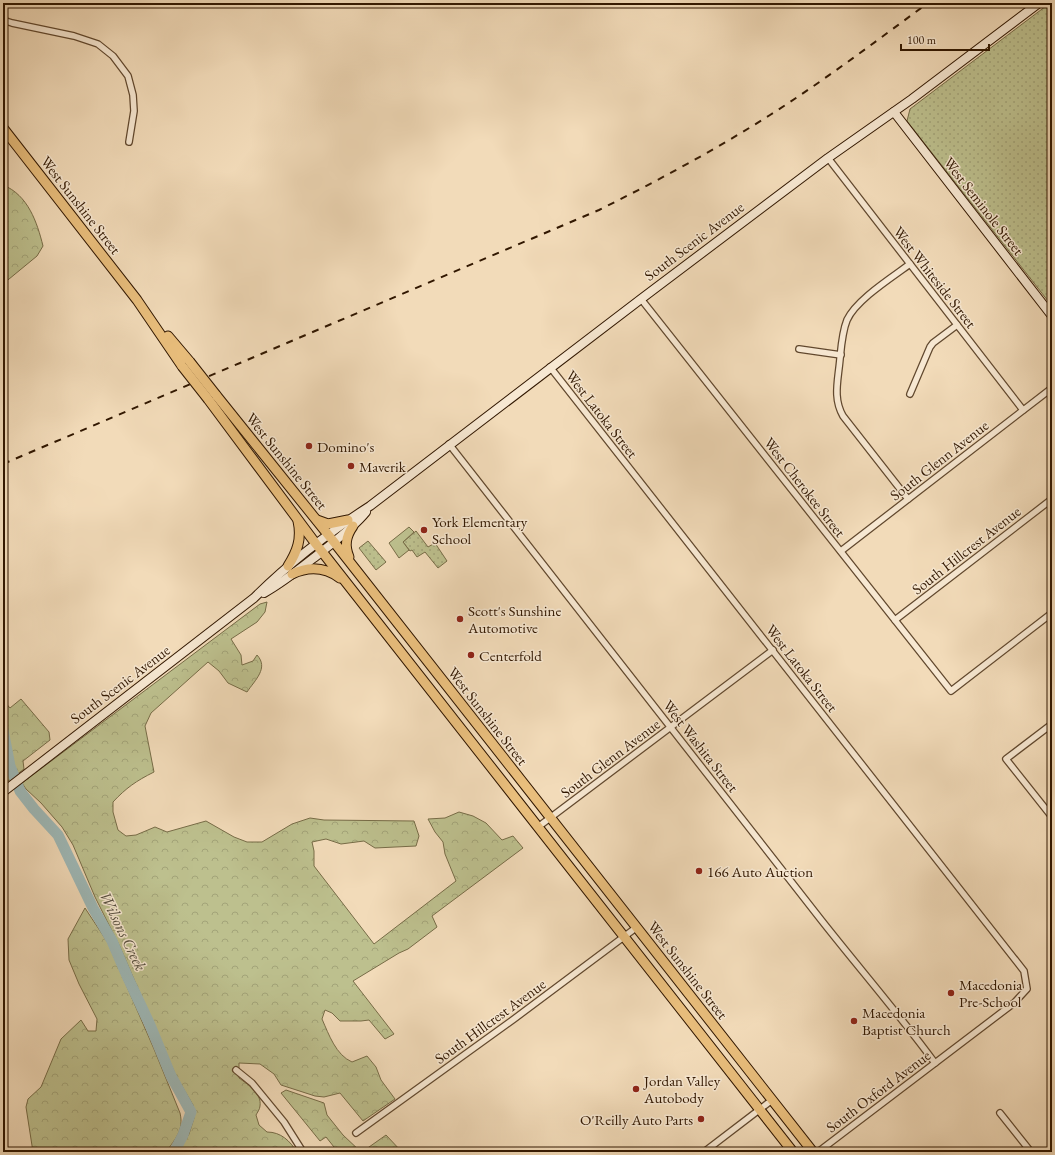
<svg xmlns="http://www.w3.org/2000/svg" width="1055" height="1155" viewBox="0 0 1055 1155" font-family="'EB Garamond',serif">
  <defs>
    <pattern id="green-dots" width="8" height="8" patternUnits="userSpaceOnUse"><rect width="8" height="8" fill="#bdc08e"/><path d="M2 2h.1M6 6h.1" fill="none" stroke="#a3a479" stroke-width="1.8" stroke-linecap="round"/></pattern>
    <pattern id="forest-crowns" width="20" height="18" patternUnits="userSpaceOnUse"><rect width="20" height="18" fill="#bdc08e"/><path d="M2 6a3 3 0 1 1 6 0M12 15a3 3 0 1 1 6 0" fill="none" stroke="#a3a479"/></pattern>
  </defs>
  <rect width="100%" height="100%" fill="#f2dbb9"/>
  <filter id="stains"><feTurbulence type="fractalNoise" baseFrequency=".005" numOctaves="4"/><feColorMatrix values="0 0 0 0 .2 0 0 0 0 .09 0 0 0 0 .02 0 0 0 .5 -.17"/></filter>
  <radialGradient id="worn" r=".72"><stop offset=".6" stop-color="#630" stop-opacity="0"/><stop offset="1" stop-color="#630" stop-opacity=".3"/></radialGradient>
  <!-- green -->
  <g fill="url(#green-dots)" stroke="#776c47">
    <path d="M1050 3H1052V306L907 121 910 109Z"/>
    <path d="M416 531 428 547 435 543 447 561 438 568 425 552 417 557 412 550 410 551 403 542Z"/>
    <path d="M368 541 386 562 376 570 359 548Z"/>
  </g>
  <!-- forest -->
  <g fill="url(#forest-crowns)" stroke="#776c47">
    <path d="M3 185C28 195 37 222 43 246L37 256 3 284Z"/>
    <path d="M267 602 265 612 257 622 231 639 241 655 242 665 253 661 257 655C269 668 255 680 247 692L228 683 219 671 208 662 151 713 145 726 154 772C136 781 126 788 113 802V812L118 830 126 836 136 835 155 827 167 832 206 821 234 837 247 842H262L292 824 310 818 324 820 414 821 419 836 416 846 375 848 364 841 341 844 326 839 312 842 314 851V866L374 944 456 881 445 854 443 842 435 832 428 819 445 818 459 812 473 816 486 823 502 840 513 836 523 848 432 916 437 927 408 949 399 953 353 981 394 1034 385 1039 369 1020 361 1021H340L332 1013 325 1010 322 1019C329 1035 336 1055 352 1062L367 1056 376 1067 381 1080 395 1099 363 1121 340 1093 324 1097 315 1096 281 1085 274 1074 260 1064 239 1063V1078C247 1084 262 1093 260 1106 260 1109 257 1113 256 1115L259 1125 267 1132C281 1132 290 1141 297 1152H178L189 1134 194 1118 193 1105 176 1076 120 947 95 897 73 845 62 827 41 803 26 789 22 783 260 604Z"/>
    <path d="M21 699 49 732 50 740 23 761 24 769 3 785V700L10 708Z"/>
    <path d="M85 908 108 943 154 1049 180 1113C184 1130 176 1138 166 1152H33L26 1107 28 1099 41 1087 61 1039 81 1020 88 1031H96L97 1019 79 984 69 960 68 939Z"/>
    <path d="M286 1090 324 1103 327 1115 343 1135 361 1152H338L326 1137 320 1141 281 1093Z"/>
    <path d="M386 1135 402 1152H362Z"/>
  </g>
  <!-- pitch -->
  <path fill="#bdc08e" stroke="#776c47" d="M409 527 414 532 403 542 409 550 399 558 389 543Z"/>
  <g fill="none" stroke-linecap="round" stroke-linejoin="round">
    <!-- river -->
    <path stroke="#9eb9b8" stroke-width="11" d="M3 730 10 766 20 791 34 809 58 835 93 908 112 941 128 978 150 1025 171 1076 191 1112 183 1135 174 1152"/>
    <defs>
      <g id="street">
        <path d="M3 20 12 23 74 36 98 44 113 56 128 76 133 95 134 111 129 142"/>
        <path d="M828 158 1023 410"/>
        <path d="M641 299 951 691 1052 613"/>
        <path d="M799 349 841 355"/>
        <path d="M550 367 1024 971 1027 989 1014 1003 818 1152"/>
        <path d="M910 394 930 347 933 343 957 325"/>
        <path d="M449 444C574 602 697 762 822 921 859 968 899 1014 935 1063"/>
        <path d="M908 499 843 416C834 400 837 385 839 368 841 353 841 335 847 320 856 300 891 278 910 264"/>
        <path d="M841 551 1052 388"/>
        <path d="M895 620 1052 499"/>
        <path d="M1052 724 1006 759 1052 817"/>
        <path d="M538 827 773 650"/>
        <path d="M236 1070 252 1083 284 1122 303 1152"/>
        <path d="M1000 1113 1031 1152"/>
        <path d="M356 1133 514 1019 637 927"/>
        <path d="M704 1152 772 1100"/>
      </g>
      <g id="secondary">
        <path d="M894 112 1052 316"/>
        <path d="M264 593C284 582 302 567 320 553 336 540 353 528 366 512"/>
        <path d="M3 792 254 598C289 563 328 533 370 506L641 299 828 158 912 99 1039 3"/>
      </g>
      <g id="primary">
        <path d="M3 128 137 300 182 366"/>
        <path d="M168 336 190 362"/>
        <path d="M216 395 334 542 813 1152"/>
        <path d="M208 399 316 544 793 1152"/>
        <path d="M317 520 328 524 348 520"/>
        <path d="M349 557C344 545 346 536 353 526"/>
        <path d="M288 566C297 552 302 539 298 521"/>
        <path d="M292 574C309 566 325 567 340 578"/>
      </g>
    </defs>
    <!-- street casing -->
    <use href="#street" stroke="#61482e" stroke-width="8"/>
    <!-- secondary casing -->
    <use href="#secondary" stroke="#311700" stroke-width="10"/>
    <!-- primary casing -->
    <use href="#primary" stroke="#311700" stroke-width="11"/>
    <!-- street -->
    <use href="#street" stroke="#f7e8d2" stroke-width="5.5"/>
    <!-- secondary -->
    <use href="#secondary" stroke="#f7e8d2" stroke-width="8"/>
    <!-- primary -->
    <use href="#primary" stroke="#e9be7c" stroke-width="9"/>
    <!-- rail -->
    <path stroke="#311700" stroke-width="2" stroke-dasharray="7 7" stroke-linecap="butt" d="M3 464 599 210C657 181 715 150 770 115 825 80 876 41 928 3"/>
    <defs>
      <g id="primary-bridge">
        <path d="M190 362 216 395"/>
        <path d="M182 366 208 399"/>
      </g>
    </defs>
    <!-- primary-bridge casing -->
    <use href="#primary-bridge" stroke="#311700" stroke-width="11" stroke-linecap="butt"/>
    <!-- primary-bridge -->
    <use href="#primary-bridge" stroke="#e9be7c" stroke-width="9"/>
  </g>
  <!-- markers -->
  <g fill="#8f2418" stroke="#f7e8d2" stroke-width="1.5">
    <circle cx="309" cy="446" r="4"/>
    <circle cx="351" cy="466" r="4"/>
    <circle cx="424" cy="530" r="4"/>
    <circle cx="460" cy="619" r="4"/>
    <circle cx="471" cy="655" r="4"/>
    <circle cx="699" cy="871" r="4"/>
    <circle cx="951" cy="993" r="4"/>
    <circle cx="854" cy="1021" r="4"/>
    <circle cx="636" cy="1089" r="4"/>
    <circle cx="701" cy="1119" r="4"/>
  </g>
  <g text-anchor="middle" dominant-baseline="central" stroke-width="3" stroke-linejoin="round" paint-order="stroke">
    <!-- street labels -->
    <g font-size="15" fill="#311700" stroke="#f7e8d2">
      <text transform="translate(81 205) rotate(52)">West Sunshine Street</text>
      <text transform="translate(984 206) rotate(52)">West Seminole Street</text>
      <text transform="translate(694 241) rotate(-37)">South Scenic Avenue</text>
      <text transform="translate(935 277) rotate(52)">West Whiteside Street</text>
      <text transform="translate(602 414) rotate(52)">West Latoka Street</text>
      <text transform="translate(939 460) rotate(-38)">South Glenn Avenue</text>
      <text transform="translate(287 461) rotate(51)">West Sunshine Street</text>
      <text transform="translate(805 487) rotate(52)">West Cherokee Street</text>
      <text transform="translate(966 550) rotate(-38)">South Hillcrest Avenue</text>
      <text transform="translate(802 668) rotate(52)">West Latoka Street</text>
      <text transform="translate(120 684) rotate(-37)">South Scenic Avenue</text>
      <text transform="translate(488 716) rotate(52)">West Sunshine Street</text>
      <text transform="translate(701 746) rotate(52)">West Washita Street</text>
      <text transform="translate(610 758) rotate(-37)">South Glenn Avenue</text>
      <text transform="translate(688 970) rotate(52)">West Sunshine Street</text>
      <text transform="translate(490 1021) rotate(-36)">South Hillcrest Avenue</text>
      <text transform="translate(878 1091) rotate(-37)">South Oxford Avenue</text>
    </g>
    <!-- poi labels -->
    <g font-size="15" fill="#311700" stroke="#f7e8d2" text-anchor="start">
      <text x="317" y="446">Domino's</text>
      <text x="359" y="466">Maverik</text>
      <text x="432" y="521">York Elementary<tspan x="432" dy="17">School</tspan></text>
      <text x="468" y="610">Scott's Sunshine<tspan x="468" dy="17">Automotive</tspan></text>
      <text x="479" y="655">Centerfold</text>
      <text x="707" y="871">166 Auto Auction</text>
      <text x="959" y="984">Macedonia<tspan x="959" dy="17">Pre-School</tspan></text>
      <text x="862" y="1012">Macedonia<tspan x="862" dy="17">Baptist Church</tspan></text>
      <text x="644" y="1080">Jordan Valley<tspan x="644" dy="17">Autobody</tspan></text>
      <text x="693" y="1119" text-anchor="end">O'Reilly Auto Parts</text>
    </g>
    <!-- water labels -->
    <g font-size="16" font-style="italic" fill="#575040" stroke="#f7e8d2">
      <text transform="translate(123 931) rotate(64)">Wilsons Creek</text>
    </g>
  </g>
  <!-- margin -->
  <rect width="1055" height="1155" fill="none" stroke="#f2dbb9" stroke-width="16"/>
  <rect x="4" y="4" width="1047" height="1147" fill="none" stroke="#311700" stroke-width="2"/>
  <rect x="8" y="8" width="1039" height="1139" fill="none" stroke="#311700"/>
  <!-- scale -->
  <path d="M901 44v6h88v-6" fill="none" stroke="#311700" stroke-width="2"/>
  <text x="907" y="44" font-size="12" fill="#311700" stroke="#f7e8d2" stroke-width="3" paint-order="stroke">100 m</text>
  <rect width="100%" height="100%" filter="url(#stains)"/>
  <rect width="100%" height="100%" fill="url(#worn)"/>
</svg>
